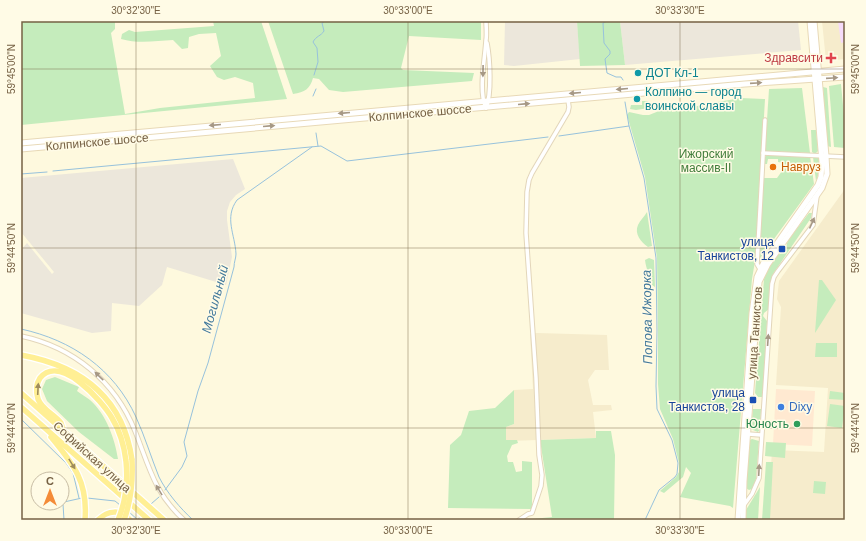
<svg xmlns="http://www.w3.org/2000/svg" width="866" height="541" viewBox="0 0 866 541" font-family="Arial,sans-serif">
  <rect width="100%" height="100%" fill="#fef9de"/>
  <!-- residential -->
  <g fill="#f6eccc">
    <path d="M822 21H845V59L826 61Z"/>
    <path d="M845 189V520H768L772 450 824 452 828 388 776 385 781 307 777 299 779 281Z"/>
    <path d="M537 333 607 335 609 370H595L588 380 593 405H611L612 410 593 412 596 438 506 441V427L514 424V390L533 389 530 334Z"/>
  </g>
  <!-- commercial -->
  <path fill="#ffe9d1" d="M776 389 815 391 812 446 773 444Z"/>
  <!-- industrial -->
  <g fill="#ece7db">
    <path d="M505 21H577L580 59 514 66 504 65Z"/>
    <path d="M620 21H798L801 50 625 65Z"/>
    <path d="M233 159 245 189 236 195 230 202 227 211V220L232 257 226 285 167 267 162 285 139 306 112 303 111 331 92 333 21 313V250L27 243 52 274 54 272 21 232V178Z"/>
  </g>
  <!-- education -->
  <path fill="#f6dbfa" d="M838 21H845V42L841 43Z"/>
  <!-- green -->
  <g fill="#c5ecbc">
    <path d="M21 21H115V29L111 33 125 114 160 108 255 98 253 83 235 77 224 80 217 77 210 66 221 56 216 33 199 34 189 37 188 48 182 49 173 40C156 41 138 44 121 39L122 34 129 30 135 32 214 26 213 21H261L287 99 21 125Z"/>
    <path d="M268 21H481V40L409 36 401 68 403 70 474 73 472 81 343 92 329 90 319 79 313 78C310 89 305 92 293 94Z"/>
    <path d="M577 21H620L625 65 580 66Z"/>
    <path d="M841 84 845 127V148L834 147 829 86Z"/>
    <path d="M823 87 827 88 831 147 827 146Z"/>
    <path d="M802 88 810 153 765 151 769 89Z"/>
    <path d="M741 98 765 99 756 255 752 279 733 508 730 506 680 497 691 473 686 467 683 477 664 493 660 491 676 477 679 472V463L673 439 660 409 658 384V331L657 258 645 177 627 115 629 112 643 115H649L664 109 663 105 665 104H671L672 112 706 104Z"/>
    <path d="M642 101H647L650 103 649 108 636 110 630 109 631 105H642Z"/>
    <path d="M811 130H816L818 151 815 154 812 152Z"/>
    <path d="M768 154 810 156 814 184 758 261 763 178H777L782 171 783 163 778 162V159H768L767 164H763L764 158Z"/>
    <path d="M813 157H819V173L816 181Z"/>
    <path d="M647 212 652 246 648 247C641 242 634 234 638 225 640 220 645 216 647 212Z"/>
    <path d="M809 213H812L811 218 773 274 771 281 769 309 764 313 763 316 767 321 763 394 762 397H758L755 393 764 279 767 271 776 256 785 251 788 240Z"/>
    <path d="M649 258 654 260 655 287 652 285C650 276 646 269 645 260Z"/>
    <path d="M819 280H822L836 300 815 333Z"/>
    <path d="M816 343H837V357H815Z"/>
    <path d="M55 377 79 387 77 391C81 394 86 397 90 400 106 414 115 439 118 459H114L79 432 47 401 42 389 46 380Z"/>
    <path d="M514 390V424L506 427V440H517L518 443 512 445 507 456 508 462H513L516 472 522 471V461L532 462V509L448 508 450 445 461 435 469 411 495 408Z"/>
    <path d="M830 391 845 393V400L829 399Z"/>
    <path d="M830 404 845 406 842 428 827 426Z"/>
    <path d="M753 409H761L760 429 758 432 753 430 751 428Z"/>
    <path d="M596 431H611L615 455 614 520H523L552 517 540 440 596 438Z"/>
    <path d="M752 439 759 441 756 479 752 489 749 490 746 488 750 440Z"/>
    <path d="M766 442 786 443 785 458 765 456Z"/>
    <path d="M766 462H773L770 520H762Z"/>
    <path d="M814 481 826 482 825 494 813 493Z"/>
    <path d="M760 487 758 520H746V510Z"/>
  </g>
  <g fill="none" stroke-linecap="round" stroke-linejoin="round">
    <!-- stream -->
    <g stroke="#97c2dc" stroke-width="1">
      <path d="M607 21 603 23 604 43 610 51V54L605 59 607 73 616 77H621L623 80"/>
      <path d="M314 75 318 62 317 48 313 42C316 36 321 36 324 31L322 23 325 21"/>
      <path d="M313 96 316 89"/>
      <path d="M625 102 629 126 644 178 656 258 657 331 656 386 657 409 672 440 678 463 677 474 675 477 659 490 645 520"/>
      <path d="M316 133 318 146"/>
      <path d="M559 136 629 126"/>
      <path d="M53 171 321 146 347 161 548 137"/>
      <path d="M21 174 47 172"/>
      <path d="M21 329C72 340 114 369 136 417 145 437 151 457 159 477 167 493 180 508 193 520"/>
      <path d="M21 419 66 463 73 473 79 498"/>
      <path d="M165 490 182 467 187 456 184 442 198 391 208 363 234 267C234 262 236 258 236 254 235 234 224 218 237 200L312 147"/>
      <path d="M87 498 115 501 120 505"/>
      <path d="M151 504 159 497"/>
      <path d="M129 512 138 520 139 518"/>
      <path d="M64 520 63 504 64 502 82 498"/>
    </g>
    <defs>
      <g id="street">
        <path d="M486 108C478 91 485 59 486 40 487 34 486 27 486 21"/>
        <path d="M486 108C492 94 490 59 487 43"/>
        <path d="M763 153 845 157"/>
        <path d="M760 269 757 264 765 120"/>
        <path d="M21 336C73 347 115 381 135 431 149 466 154 493 184 520"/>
        <path d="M748 434 761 435"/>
        <path d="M744 505 752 494 759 478 772 284 774 277 778 271 813 225 817 196"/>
        <path d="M519 520 528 514 532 513 541 486 542 475 539 455 536 378 526 233 527 192 529 180 532 173 568 112 569 107 568 100"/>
      </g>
      <g id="secondary">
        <path d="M21 143 845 69"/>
        <path d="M21 149 745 84 845 77"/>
        <path d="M738 520 752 313 757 277 764 262 818 185 821 177 822 162 810 21"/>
        <path d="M743 520 744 481 759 282 768 264 822 188 827 174 826 156 814 21"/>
      </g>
      <g id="primary">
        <path d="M21 355C81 366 123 397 132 460"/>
        <path d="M21 393 164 520"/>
        <path d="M21 407 149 520"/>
        <path d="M64 432C63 429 62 426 61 423 54 414 42 410 38 399 36 392 36 384 40 378 60 353 102 401 112 418 120 431 124 445 126 461"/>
        <path d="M51 437C74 465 88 482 85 520"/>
        <path d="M98 520C108 510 121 509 130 520"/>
      </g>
    </defs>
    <!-- street casing -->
    <use href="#street" stroke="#e3d6ba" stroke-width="5.5"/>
    <!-- secondary casing -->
    <use href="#secondary" stroke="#e8d9b7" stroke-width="7"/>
    <!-- primary casing -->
    <use href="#primary" stroke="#fff" stroke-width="8"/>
    <!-- street -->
    <use href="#street" stroke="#fff" stroke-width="3.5"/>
    <!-- secondary -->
    <use href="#secondary" stroke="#fff" stroke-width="5"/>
    <!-- primary -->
    <use href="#primary" stroke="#ffef94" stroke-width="5.5"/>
    <defs>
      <g id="primary-bridge">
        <path d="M118 520C126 501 128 481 126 461"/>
        <path d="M124 520C131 501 133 481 132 460"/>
      </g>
    </defs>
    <!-- primary-bridge casing -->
    <use href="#primary-bridge" stroke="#fff" stroke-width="8" stroke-linecap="butt"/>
    <!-- primary-bridge -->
    <use href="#primary-bridge" stroke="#ffef94" stroke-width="5.5"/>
  </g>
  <!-- one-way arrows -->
  <defs><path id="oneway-solid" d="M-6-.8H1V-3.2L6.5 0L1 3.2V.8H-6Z"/></defs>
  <g fill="#a69885">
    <use href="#oneway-solid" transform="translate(483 71) rotate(91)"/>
    <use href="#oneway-solid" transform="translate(832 78) rotate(-4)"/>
    <use href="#oneway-solid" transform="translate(756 83) rotate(-4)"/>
    <use href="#oneway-solid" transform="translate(622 89) rotate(175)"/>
    <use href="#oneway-solid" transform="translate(575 93) rotate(175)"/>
    <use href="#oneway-solid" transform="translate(524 104) rotate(-5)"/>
    <use href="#oneway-solid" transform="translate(344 113) rotate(175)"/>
    <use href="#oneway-solid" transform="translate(215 125) rotate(175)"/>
    <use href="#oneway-solid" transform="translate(269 126) rotate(-5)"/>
    <use href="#oneway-solid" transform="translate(812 223) rotate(-66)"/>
    <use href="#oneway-solid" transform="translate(768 340) rotate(-86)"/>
    <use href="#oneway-solid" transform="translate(99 376) rotate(-136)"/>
    <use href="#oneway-solid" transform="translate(759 470) rotate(-87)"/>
    <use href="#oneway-solid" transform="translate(159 490) rotate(-121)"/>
  </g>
  <g fill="#9f8c5c">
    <use href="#oneway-solid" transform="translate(38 389) rotate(-87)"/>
    <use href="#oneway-solid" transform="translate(72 464) rotate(58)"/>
  </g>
  <!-- ticks -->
  <path fill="none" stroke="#766144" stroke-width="1" stroke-opacity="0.45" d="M136 21V520M408 21V520M680 21V520M21 69H845M21 248H845M21 428H845"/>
  <!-- markers -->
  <path fill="#e0444e" stroke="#fffbe6" stroke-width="1.5" d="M829 52h4v4h4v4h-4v4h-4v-4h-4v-4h4z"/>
  <g fill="#0f9aa8" stroke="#fffbe6" stroke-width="1.5">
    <circle cx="638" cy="73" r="4"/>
    <circle cx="637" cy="99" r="4"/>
  </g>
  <circle fill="#e8710a" stroke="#fffbe6" stroke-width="1.5" cx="773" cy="167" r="4"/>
  <g fill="#1a4fb4" stroke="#fffbe6" stroke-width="1.5">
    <rect x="778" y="245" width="8" height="8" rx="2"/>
    <rect x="749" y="396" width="8" height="8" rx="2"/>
  </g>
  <circle fill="#3f7fe0" stroke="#fffbe6" stroke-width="1.5" cx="781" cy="407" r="4"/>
  <circle fill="#2e9e5b" stroke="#fffbe6" stroke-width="1.5" cx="797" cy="424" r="4"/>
  <g text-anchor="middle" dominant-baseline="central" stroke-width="3" stroke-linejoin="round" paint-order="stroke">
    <!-- health labels -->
    <g font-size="12" fill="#be3a42" stroke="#fffbe6" text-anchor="end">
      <text x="823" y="58">Здравсити</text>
    </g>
    <!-- culture labels -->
    <g font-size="12" fill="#0d838f" stroke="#fffbe6" text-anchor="start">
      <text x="646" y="73">ДОТ Кл-1</text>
      <text x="645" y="92">Колпино — город<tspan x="645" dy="14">воинской славы</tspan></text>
    </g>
    <!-- street labels -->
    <g font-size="12" fill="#766144" stroke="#fffbe6">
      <text transform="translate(420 113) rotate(-5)">Колпинское шоссе</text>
      <text transform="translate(97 142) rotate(-5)">Колпинское шоссе</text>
      <text transform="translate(755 333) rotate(-86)">улица Танкистов</text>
      <text transform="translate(92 457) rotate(42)">Софийская улица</text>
    </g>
    <!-- park labels -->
    <g font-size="12" fill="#417d3b" stroke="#fffbe6">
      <text x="706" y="154">Ижорский<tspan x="706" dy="14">массив-II</tspan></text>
    </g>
    <!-- food labels -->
    <g font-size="12" fill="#c56008" stroke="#fffbe6" text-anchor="start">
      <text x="781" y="167">Навруз</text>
    </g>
    <!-- transit labels -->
    <g font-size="12" fill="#164399" stroke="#fffbe6" text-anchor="end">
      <text x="774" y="242">улица<tspan x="774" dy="14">Танкистов, 12</tspan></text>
      <text x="745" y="393">улица<tspan x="745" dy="14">Танкистов, 28</tspan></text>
    </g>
    <!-- shop labels -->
    <g font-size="12" fill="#366cbe" stroke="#fffbe6" text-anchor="start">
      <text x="789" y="407">Dixy</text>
    </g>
    <!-- leisure labels -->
    <g font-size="12" fill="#27864d" stroke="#fffbe6" text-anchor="end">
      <text x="789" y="424">Юность</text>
    </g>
    <!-- water labels -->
    <g font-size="13" font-style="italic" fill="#41789b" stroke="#fffbe6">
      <text transform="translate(215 299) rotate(-75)">Могильный</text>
      <text transform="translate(647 317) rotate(-91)">Попова Ижорка</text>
    </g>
  </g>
  <!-- border -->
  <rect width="866" height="541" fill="none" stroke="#fffbe6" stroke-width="44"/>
  <!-- north arrow -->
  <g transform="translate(50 491)"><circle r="19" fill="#fffbe6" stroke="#c8bda5"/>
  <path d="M0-3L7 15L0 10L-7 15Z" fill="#f48b38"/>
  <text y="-6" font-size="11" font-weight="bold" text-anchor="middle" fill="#766144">С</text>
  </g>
  <rect x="22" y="22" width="822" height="497" fill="none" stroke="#766144" stroke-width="1.5"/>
  <g font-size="10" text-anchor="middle" fill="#766144">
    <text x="136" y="14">30°32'30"E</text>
    <text x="408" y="14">30°33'00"E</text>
    <text x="680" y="14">30°33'30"E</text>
    <text transform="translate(11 69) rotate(-90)" y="4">59°45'00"N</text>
    <text transform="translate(855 69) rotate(-90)" y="4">59°45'00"N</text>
    <text transform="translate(11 248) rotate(-90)" y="4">59°44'50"N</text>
    <text transform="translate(855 248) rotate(-90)" y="4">59°44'50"N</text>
    <text transform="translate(11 428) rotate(-90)" y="4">59°44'40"N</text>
    <text transform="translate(855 428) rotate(-90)" y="4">59°44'40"N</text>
    <text x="136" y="534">30°32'30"E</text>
    <text x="408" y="534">30°33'00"E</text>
    <text x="680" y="534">30°33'30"E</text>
  </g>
</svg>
